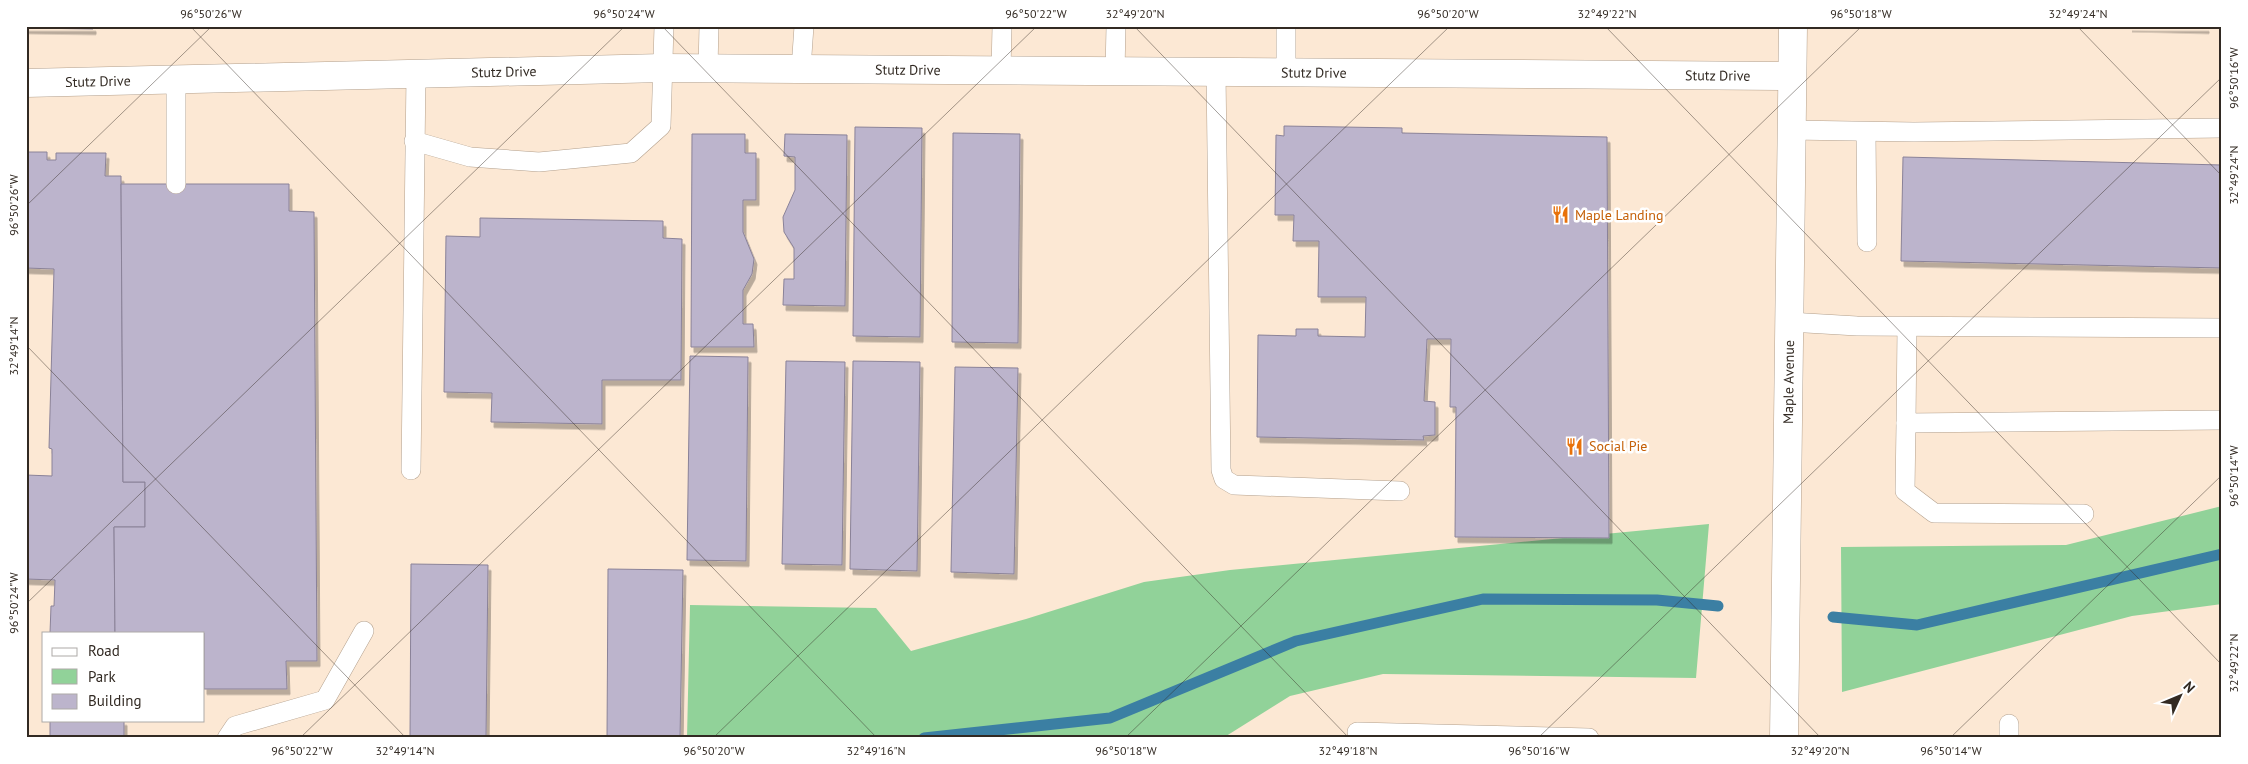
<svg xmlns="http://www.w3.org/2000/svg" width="2248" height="764" viewBox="0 0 2248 764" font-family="'PT Sans',sans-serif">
  <defs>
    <filter id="shadow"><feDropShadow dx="3" dy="5.5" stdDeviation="0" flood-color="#0004"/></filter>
  </defs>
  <rect width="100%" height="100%" fill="#fce8d4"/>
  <!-- green -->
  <g fill="#91d299">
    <path d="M2222 506V604L2132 616 1842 692 1841 547 2066 545Z"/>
    <path d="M1709 524 1696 678 1383 674 1290 696 1223 738H687L690 605 876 608 911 651 1026 619 1144 582 1230 570Z"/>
  </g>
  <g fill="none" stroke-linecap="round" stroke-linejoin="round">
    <!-- stream -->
    <g stroke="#3b7fa3" stroke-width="11">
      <path d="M1833 617 1917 625 2222 554"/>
      <path d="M924 738 1110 718 1296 641 1483 599 1657 600 1718 606"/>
    </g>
  </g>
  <!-- building -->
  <g fill="#bcb4cc" stroke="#8a8298" filter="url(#shadow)">
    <path d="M26 26H93V29L26 28Z"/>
    <path d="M2129 26H2206V28Z"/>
    <path d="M1284 126 1402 128V133L1607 137 1609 538 1455 537 1456 407H1450L1451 339H1427L1424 401 1435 402V435L1423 436 1424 440 1257 437 1258 335 1296 336V329H1318V336L1365 337 1366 297H1318L1319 241H1293L1294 215H1275L1276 135 1284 136Z"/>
    <path d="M855 127 922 128 920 337 853 336Z"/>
    <path d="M953 133 1020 134 1018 343 952 342Z"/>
    <path d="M692 134H745V153H756V200H743V232L754 259 752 274 743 290V324H753L754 347H691Z"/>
    <path d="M785 134 847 135 845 306 783 305 784 279H794V248L784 232 783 217 795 190V157L784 156Z"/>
    <path d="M26 152H47V160H56V153H106L105 176H121L123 482H145V527H114L115 633H50L51 606H54L55 580 26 579V475L52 476V449L49 448 54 269 26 268Z"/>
    <path d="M1903 157 2222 165V268L1901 261Z"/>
    <path d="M121 184H289V211L314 212 317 661H286L287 689H204V633H115L114 527H145V482H123Z"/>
    <path d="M480 218 663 221V238L682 239 681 380H602V424L491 422 492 393 444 392 446 236 480 237Z"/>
    <path d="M690 356 748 357 746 561 687 560Z"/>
    <path d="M786 361 845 362 842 565 782 564Z"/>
    <path d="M853 361 920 362 917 571 850 569Z"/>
    <path d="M955 367 1018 368 1014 574 951 572Z"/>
    <path d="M411 564 488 565 486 738H410Z"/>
    <path d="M608 569 683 570 680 738H607Z"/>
    <path d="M50 720H124V737L173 738H50Z"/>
  </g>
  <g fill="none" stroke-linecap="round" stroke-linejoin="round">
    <defs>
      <g id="service">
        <path d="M1286 26V73"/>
        <path d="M708 68 709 26"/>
        <path d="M801 69 804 26"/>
        <path d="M1001 71 1002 26"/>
        <path d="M1115 72 1116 26"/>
        <path d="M1216 72 1221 470 1224 479 1234 485 1400 491"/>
        <path d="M176 80V184"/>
        <path d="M1791 130 1914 132 2222 128"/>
        <path d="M1866 132 1867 242"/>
        <path d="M414 141 470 157 539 162 631 153 661 126 664 26"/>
        <path d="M1789 322 1857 326 2222 328"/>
        <path d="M1907 327 1906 423 2222 420"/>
        <path d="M1906 423 1905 491 1934 513 2084 514"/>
        <path d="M411 470 416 74"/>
        <path d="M1357 732 1589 738"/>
        <path d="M227 738 235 726 325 700 364 631"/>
        <path d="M2009 738V724"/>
      </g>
      <g id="minor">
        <path id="s1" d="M26 83 663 68 1791 76"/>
      </g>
      <g id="secondary">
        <path id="s2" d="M1784 738 1793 26"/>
      </g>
    </defs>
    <!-- service casing -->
    <use href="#service" stroke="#b3a08d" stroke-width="20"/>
    <!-- minor casing -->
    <use href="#minor" stroke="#b3a08d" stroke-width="29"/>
    <!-- secondary casing -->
    <use href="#secondary" stroke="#b3a08d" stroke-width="29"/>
    <!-- service -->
    <use href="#service" stroke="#fff" stroke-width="19"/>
    <!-- minor -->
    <use href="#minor" stroke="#fff" stroke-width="28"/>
    <!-- secondary -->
    <use href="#secondary" stroke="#fff" stroke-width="28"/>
  </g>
  <!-- ticks -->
  <path fill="none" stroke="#322a23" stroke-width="1" stroke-opacity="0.45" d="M190 26 877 738M662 26 1349 738M1134 26 1821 738M1605 26 2222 665M2077 26 2222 176M26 206 212 26M26 345 406 738M26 604 625 26M300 738 1037 26M713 738 1450 26M1125 738 1862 26M1538 738 2222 77M1950 738 2222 475"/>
  <!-- icons -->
  <defs>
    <symbol id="restaurant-bare" viewBox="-9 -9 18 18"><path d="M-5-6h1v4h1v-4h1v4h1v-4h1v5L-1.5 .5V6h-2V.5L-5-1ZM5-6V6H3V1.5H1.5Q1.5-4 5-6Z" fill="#e8710a" stroke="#fff" stroke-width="2.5" paint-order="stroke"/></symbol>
  </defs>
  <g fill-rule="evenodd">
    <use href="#restaurant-bare" x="1548" y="202" width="25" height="25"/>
    <use href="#restaurant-bare" x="1562" y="434" width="25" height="25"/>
  </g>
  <g text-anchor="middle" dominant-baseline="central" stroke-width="5" stroke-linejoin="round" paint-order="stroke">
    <!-- street labels -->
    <g font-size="14" fill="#322a23" stroke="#fff">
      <text stroke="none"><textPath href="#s1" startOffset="882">Stutz Drive</textPath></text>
      <text stroke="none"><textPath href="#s1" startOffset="478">Stutz Drive</textPath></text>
      <text stroke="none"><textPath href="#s1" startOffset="1288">Stutz Drive</textPath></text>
      <text stroke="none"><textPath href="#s1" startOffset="1692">Stutz Drive</textPath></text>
      <text stroke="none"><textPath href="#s1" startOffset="72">Stutz Drive</textPath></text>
      <text stroke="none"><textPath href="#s2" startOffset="356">Maple Avenue</textPath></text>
    </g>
    <!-- food labels -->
    <g font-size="14" fill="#c56008" stroke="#fff" text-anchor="start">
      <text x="1575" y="215">Maple Landing</text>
      <text x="1589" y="446">Social Pie</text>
    </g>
  </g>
  <!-- border -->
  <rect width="2248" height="764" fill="none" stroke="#ffffff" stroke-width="55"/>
  <!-- legend -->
  <rect x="42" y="632" width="162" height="90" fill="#ffffff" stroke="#adaaa7"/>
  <rect x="52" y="648" width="25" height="8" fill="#ffffff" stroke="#adaaa7"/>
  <text x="88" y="656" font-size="15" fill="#322a23">Road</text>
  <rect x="52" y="669" width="25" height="15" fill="#91d299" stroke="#adaaa7"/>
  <text x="88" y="682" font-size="15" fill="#322a23">Park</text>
  <rect x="52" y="694" width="25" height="15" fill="#bcb4cc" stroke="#adaaa7"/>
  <text x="88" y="706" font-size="15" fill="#322a23">Building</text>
  <!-- north arrow -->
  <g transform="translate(2180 696) rotate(46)" stroke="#ffffff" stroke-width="4" paint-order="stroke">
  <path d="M0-4L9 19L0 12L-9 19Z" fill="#322a23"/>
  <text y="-8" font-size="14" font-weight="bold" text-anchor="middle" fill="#322a23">N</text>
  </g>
  <rect x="28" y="28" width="2192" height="708" fill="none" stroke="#322a23" stroke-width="2"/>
  <g font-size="12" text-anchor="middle" fill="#322a23">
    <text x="211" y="18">96°50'26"W</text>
    <text x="624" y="18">96°50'24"W</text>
    <text x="1036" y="18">96°50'22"W</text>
    <text x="1135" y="18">32°49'20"N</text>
    <text x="1448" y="18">96°50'20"W</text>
    <text x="1607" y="18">32°49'22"N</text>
    <text x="1861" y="18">96°50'18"W</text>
    <text x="2078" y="18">32°49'24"N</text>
    <text transform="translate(2234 78) rotate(-90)" y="4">96°50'16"W</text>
    <text transform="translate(2234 175) rotate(-90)" y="4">32°49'24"N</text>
    <text transform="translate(14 205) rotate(-90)" y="4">96°50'26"W</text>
    <text transform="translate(14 346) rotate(-90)" y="4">32°49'14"N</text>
    <text transform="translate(2234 476) rotate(-90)" y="4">96°50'14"W</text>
    <text transform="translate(14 603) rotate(-90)" y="4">96°50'24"W</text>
    <text transform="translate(2234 663) rotate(-90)" y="4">32°49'22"N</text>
    <text x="302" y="755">96°50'22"W</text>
    <text x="405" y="755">32°49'14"N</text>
    <text x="714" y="755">96°50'20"W</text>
    <text x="876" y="755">32°49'16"N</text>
    <text x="1126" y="755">96°50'18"W</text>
    <text x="1348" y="755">32°49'18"N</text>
    <text x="1539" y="755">96°50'16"W</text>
    <text x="1820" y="755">32°49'20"N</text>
    <text x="1951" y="755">96°50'14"W</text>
  </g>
</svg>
